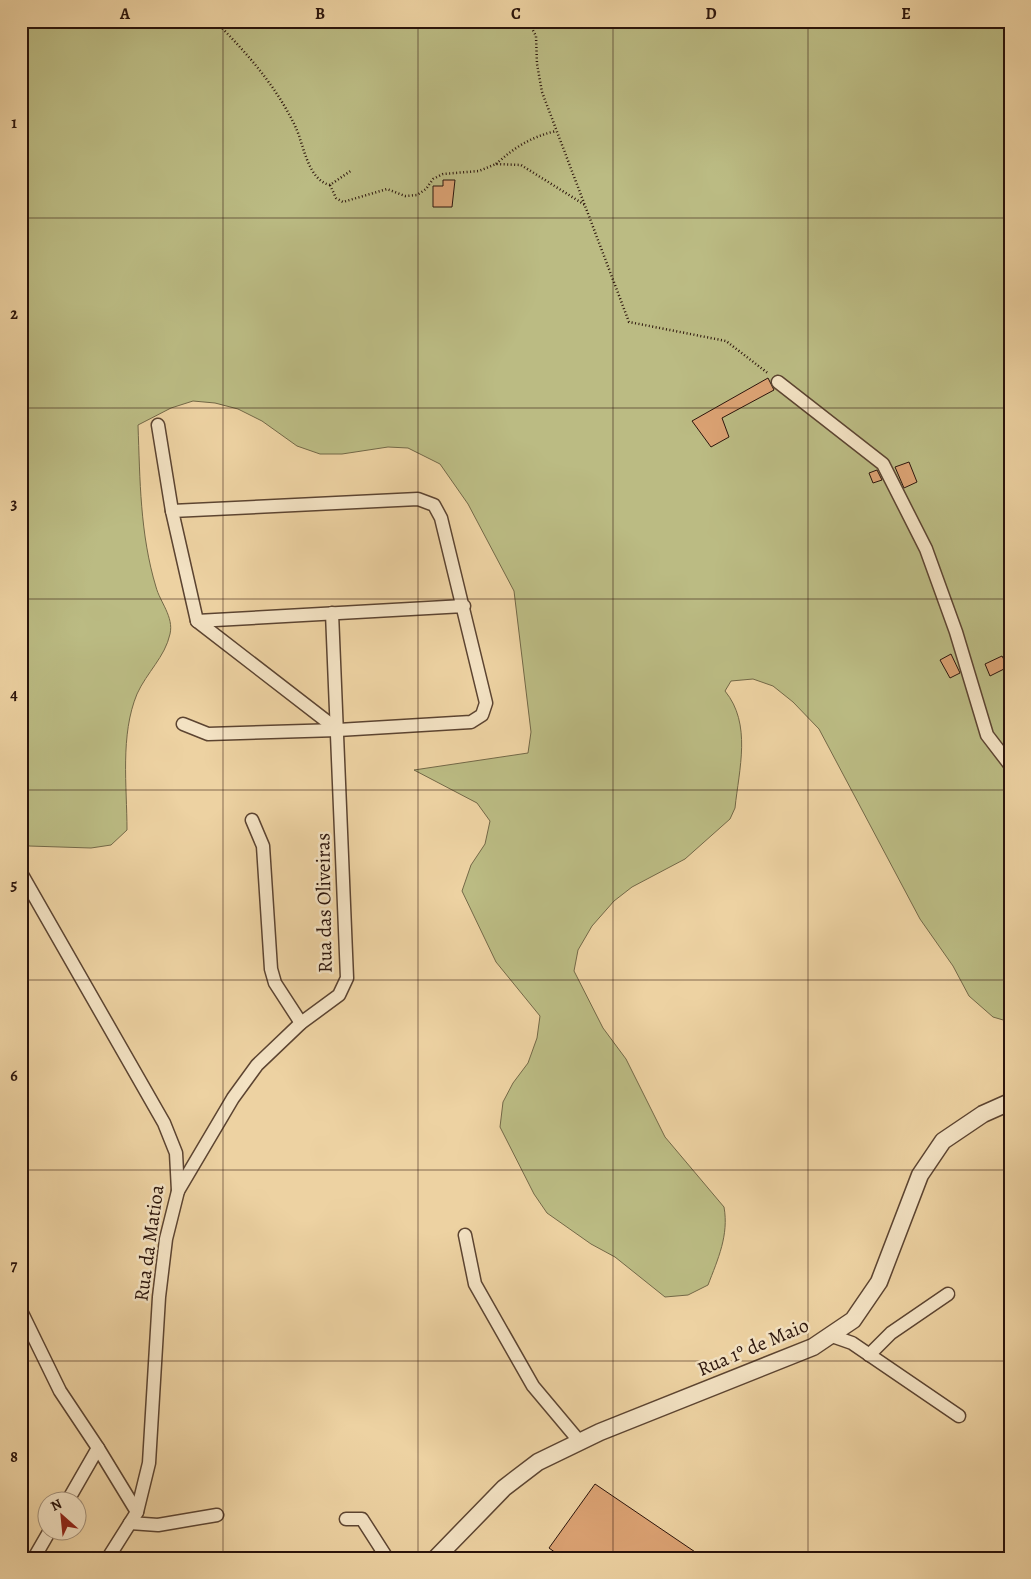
<svg xmlns="http://www.w3.org/2000/svg" width="1031" height="1579" viewBox="0 0 1031 1579" font-family="Alegreya,serif">
  <rect width="100%" height="100%" fill="#edd2a2"/>
  <filter id="stains"><feTurbulence type="fractalNoise" baseFrequency=".004" numOctaves="4"/><feColorMatrix values="0 0 0 0 .2 0 0 0 0 .09 0 0 0 0 .02 0 0 0 .5 -.17"/></filter>
  <radialGradient id="worn" r=".72"><stop offset=".6" stop-color="#630" stop-opacity="0"/><stop offset="1" stop-color="#630" stop-opacity=".3"/></radialGradient>
  <!-- green -->
  <path fill="#bbbb83" stroke="#736847" d="M21 21H1010V1022L993 1017 969 996 953 966 920 919 819 729 793 702 773 686 753 679 731 681 725 691C752 724 739 769 735 808L730 819 685 859 632 887 614 901 592 926 578 950 574 971 603 1028 626 1059 665 1137 724 1207C729 1235 718 1259 708 1285L688 1295 665 1297 615 1257 591 1244 547 1213 534 1194 500 1127 503 1102 513 1083 528 1063 537 1038 540 1016 496 962 462 891 471 865 485 844 490 821 477 803 414 770 528 753 531 732 514 591 468 504 440 464 408 448 388 447 342 454H320L297 446 262 421 238 409 215 403 193 401 171 408 138 425C140 480 140 534 156 587 160 602 174 617 170 634 165 657 147 672 137 694 120 735 127 786 127 830L111 845 91 848 29 846 21 834Z"/>
  <!-- building -->
  <g fill="#dba273" stroke="#2b140b">
    <path d="M443 180H455L452 207H433V186H443Z"/>
    <path d="M768 378 774 390 722 418 729 437 711 447 692 421Z"/>
    <path d="M909 462 917 482 904 488 895 467Z"/>
    <path d="M877 470 882 480 873 483 869 473Z"/>
    <path d="M951 654 960 673 950 678 940 660Z"/>
    <path d="M1002 656 1008 667 990 676 985 664Z"/>
    <path d="M595 1484 704 1558H563L549 1548Z"/>
  </g>
  <g fill="none" stroke-linecap="round" stroke-linejoin="round">
    <defs>
      <g id="minor">
        <path d="M778 382 883 464 926 549 956 632 987 735 1010 765"/>
        <path d="M158 425 172 511"/>
        <path d="M197 621 338 730"/>
        <path d="M183 724 208 734 338 730 471 722 482 715 486 703 441 518 434 505 418 499 172 511 197 621 464 606"/>
        <path d="M252 820 263 846 271 969 275 983 301 1023"/>
        <path d="M21 873 164 1123 176 1153 178 1191 166 1239 159 1297 149 1463 137 1512 108 1558"/>
        <path d="M178 1191 233 1098 257 1065 301 1023 339 995 347 978 332 613"/>
        <path d="M465 1235 475 1284 533 1386 580 1442"/>
        <path d="M21 1311 60 1391 98 1448 137 1512"/>
        <path d="M832 1336 852 1343 959 1416"/>
        <path d="M869 1355 891 1333 948 1294"/>
        <path d="M67 1502 98 1448"/>
        <path d="M346 1519H362L387 1558"/>
        <path d="M130 1523 158 1525 217 1515"/>
        <path d="M21 1557 22 1558"/>
        <path d="M34 1558 49 1532"/>
      </g>
      <path id="tertiary" d="M436 1558 504 1488 538 1462 600 1432 813 1347 853 1320 879 1282 920 1175 943 1141 983 1114 1010 1102"/>
    </defs>
    <!-- minor casing -->
    <use href="#minor" stroke="#5c4431" stroke-width="15"/>
    <!-- tertiary casing -->
    <use href="#tertiary" stroke="#5c4431" stroke-width="19"/>
    <!-- path -->
    <g stroke="#2b140b" stroke-width="2.5" stroke-dasharray="1 2.5" stroke-linecap="butt">
      <path d="M215 21C247 53 277 87 296 128 304 146 308 180 330 185L352 170"/>
      <path d="M528 21 536 36 537 64 542 92 629 322 726 341 769 374"/>
      <path d="M496 164C515 147 531 137 556 131"/>
      <path d="M330 185 336 198 343 202 387 189 405 196 417 195 426 189 433 179 443 174 479 171 496 164 521 165 585 205"/>
    </g>
    <!-- minor -->
    <use href="#minor" stroke="#f3e2c3" stroke-width="12"/>
    <!-- tertiary -->
    <use href="#tertiary" stroke="#f3e2c3" stroke-width="16"/>
  </g>
  <!-- grid -->
  <path fill="none" stroke="#2b140b" stroke-width="1" stroke-opacity="0.55" d="M223 21V1558M418 21V1558M613 21V1558M808 21V1558M21 218H1010M21 408H1010M21 599H1010M21 790H1010M21 980H1010M21 1170H1010M21 1361H1010"/>
  <g text-anchor="middle" dominant-baseline="central" stroke-width="5" stroke-linejoin="round" paint-order="stroke">
    <!-- street labels -->
    <g font-size="20" fill="#2b140b" stroke="#f3e2c3">
      <text transform="translate(324 903) rotate(-91)">Rua das Oliveiras</text>
      <text transform="translate(149 1243) rotate(-82)">Rua da Matioa</text>
      <text transform="translate(753 1347) rotate(-23)">Rua 1º de Maio</text>
    </g>
  </g>
  <!-- margin -->
  <rect width="1031" height="1579" fill="none" stroke="#edd2a2" stroke-width="55"/>
  <!-- north arrow -->
  <g transform="translate(62 1516) rotate(333)"><circle r="24" fill="#f3e2c3" stroke="#a39079"/>
  <path d="M0-4L9 19L0 12L-9 19Z" fill="#8f2418"/>
  <text y="-8" font-size="14" font-weight="bold" text-anchor="middle" fill="#2b140b">N</text>
  </g>
  <rect x="28" y="28" width="976" height="1524" fill="none" stroke="#2b140b" stroke-width="2"/>
  <g font-size="16" text-anchor="middle" font-weight="bold" fill="#2b140b">
    <text x="125" y="19">A</text>
    <text x="320" y="19">B</text>
    <text x="516" y="19">C</text>
    <text x="711" y="19">D</text>
    <text x="906" y="19">E</text>
    <text x="14" y="128">1</text>
    <text x="14" y="319">2</text>
    <text x="14" y="509">3</text>
    <text x="14" y="700">4</text>
    <text x="14" y="890">5</text>
    <text x="14" y="1081">6</text>
    <text x="14" y="1271">7</text>
    <text x="14" y="1462">8</text>
  </g>
  <rect width="100%" height="100%" filter="url(#stains)"/>
  <rect width="100%" height="100%" fill="url(#worn)"/>
</svg>
